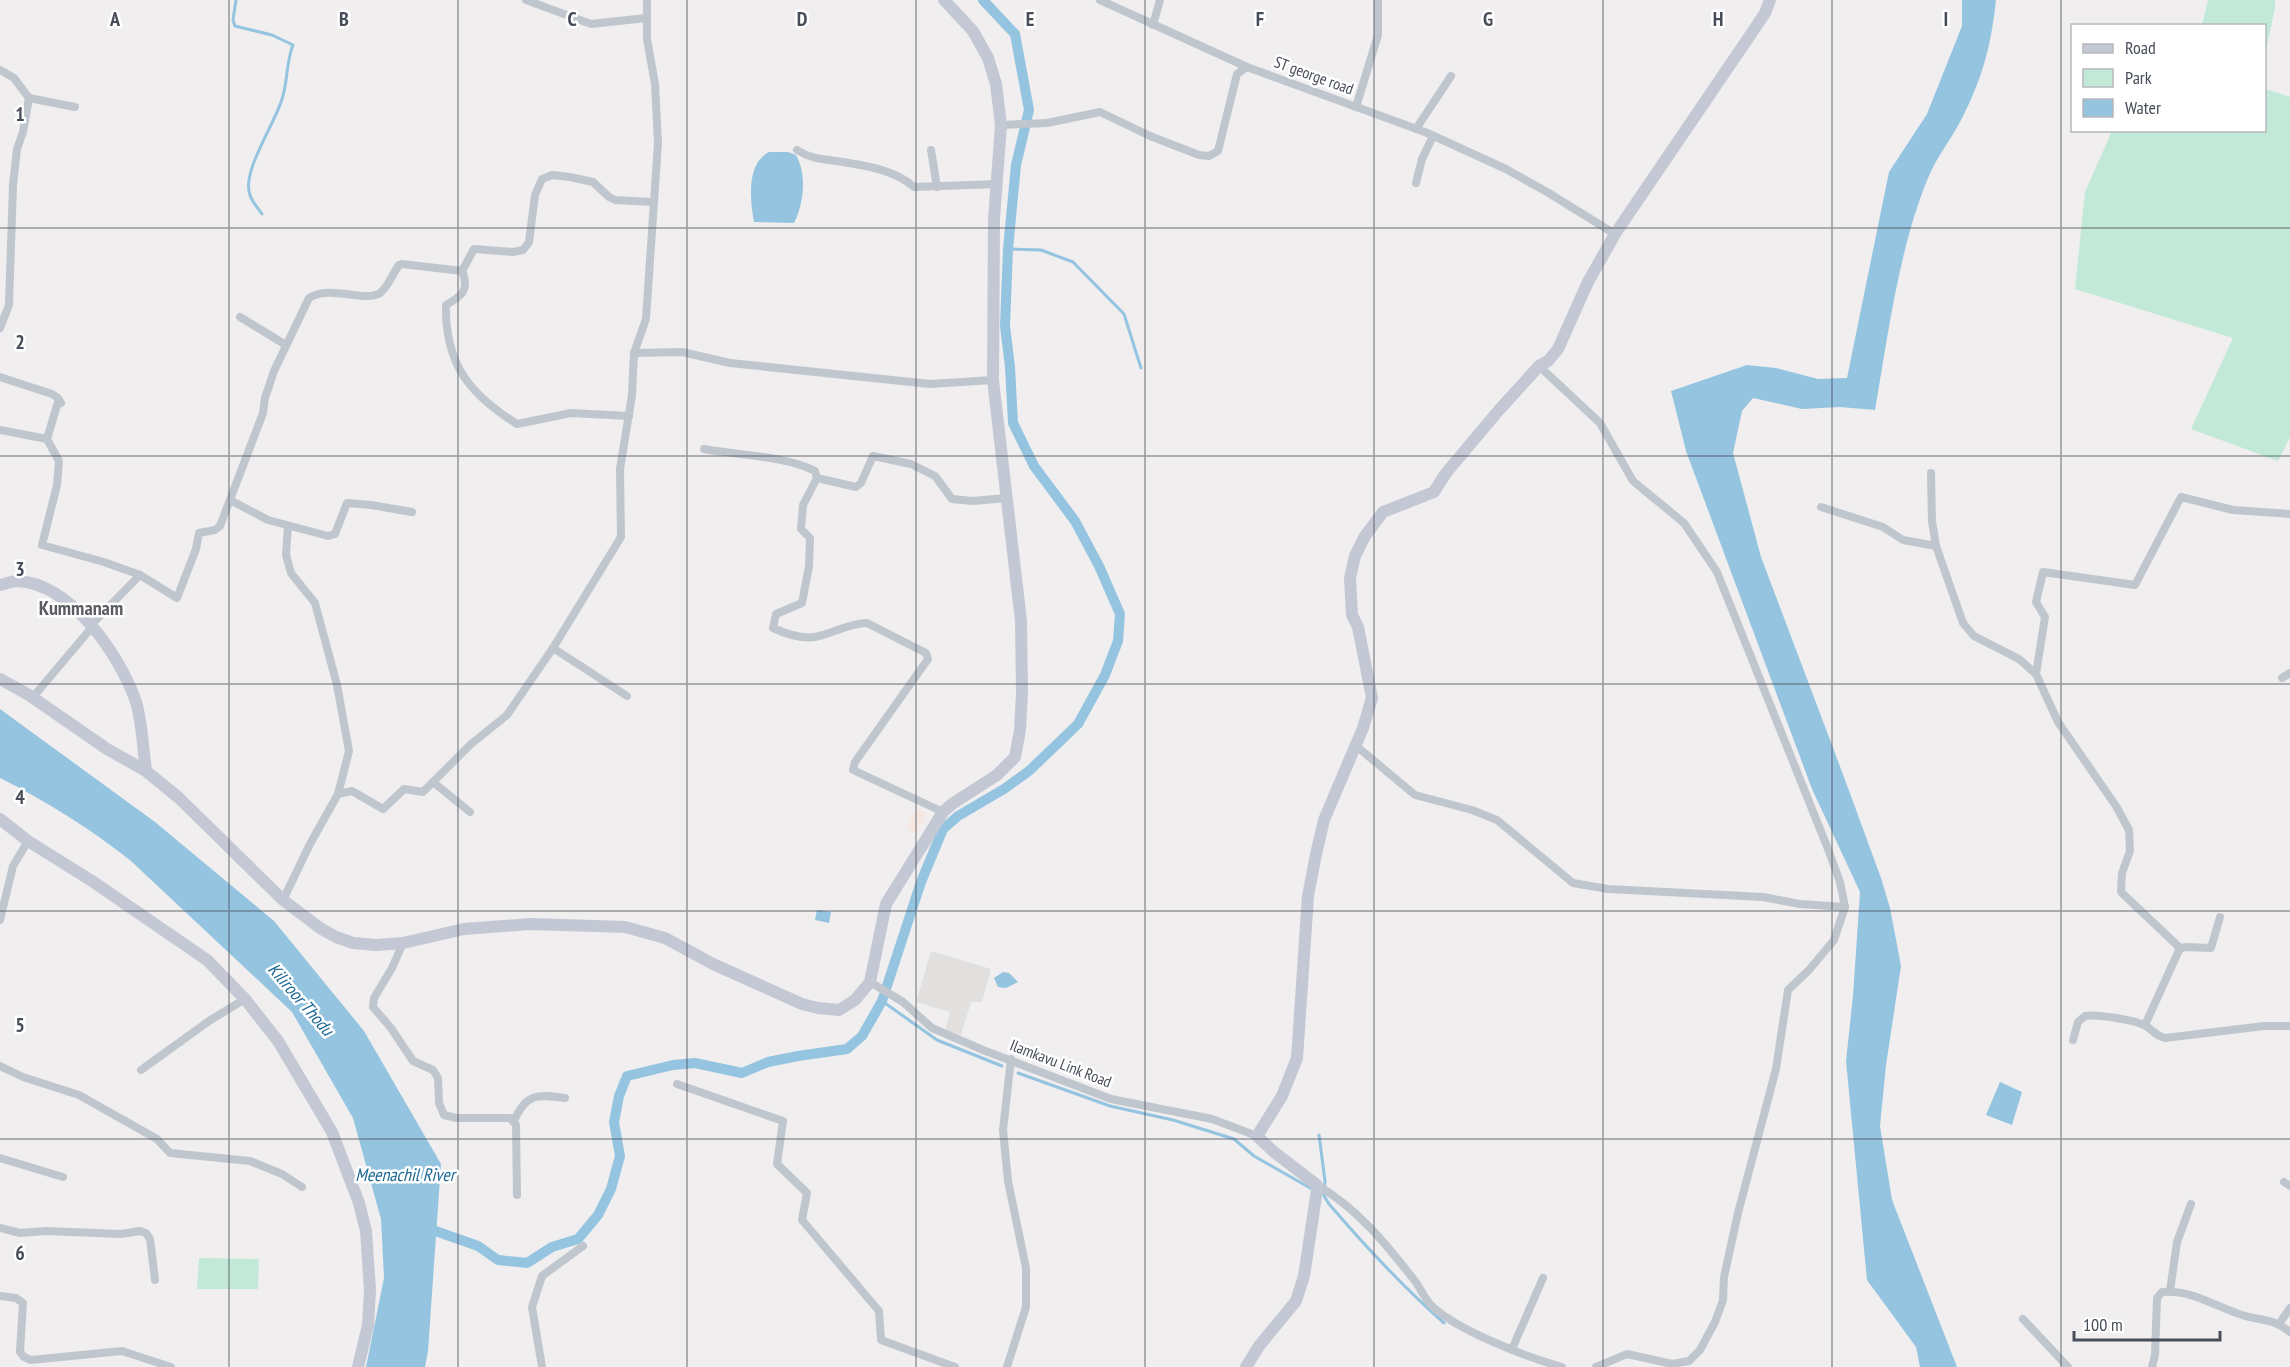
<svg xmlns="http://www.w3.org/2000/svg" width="2290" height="1367" viewBox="0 0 2290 1367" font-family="'PT Sans Narrow',sans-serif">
  <rect width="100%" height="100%" fill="#f0eeee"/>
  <!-- education -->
  <path fill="#e1e0df" d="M931 951 991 969 982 1002H971L961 1035 945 1030 950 1012 916 1002Z"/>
  <!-- medical -->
  <path fill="#f7e7e1" d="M917 809 926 813 916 834 906 828Z"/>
  <!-- green -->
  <g fill="#c2e9d7">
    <path d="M2208 0H2275V8L2265 55 2264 26 2202 25Z"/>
    <path d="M2265 89 2290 97V437L2278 461 2191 429 2233 338 2075 289 2085 192 2112 131 2264 130Z"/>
    <path d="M199 1258 259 1259 258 1289H197Z"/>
  </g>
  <!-- water -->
  <g fill="#94c4e0">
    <path d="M1962 0H1996C1991 47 1982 80 1960 122 1950 141 1936 158 1928 178 1899 248 1888 335 1875 410L1840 407 1802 409 1753 398 1742 411 1733 453 1761 557 1844 777 1881 878 1890 908 1901 966 1886 1065 1880 1126 1892 1200 1957 1367H1920L1916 1347 1867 1280 1846 1061 1853 996 1860 892 1812 789 1686 451 1671 391 1747 365 1776 368 1818 379 1847 378 1889 172 1927 114 1962 26Z"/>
    <path d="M769 152H788L796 155C807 175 804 203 794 223L754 222C750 200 746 164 769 152Z"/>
    <path d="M0 709 155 822 274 921 364 1031 441 1164 428 1351 425 1367H366L384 1278 381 1219 353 1118 292 1012 131 861C91 829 46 801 0 778Z"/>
    <path d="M817 910 831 912 829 923 815 920Z"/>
    <path d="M1003 972 1009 973 1018 982 1006 988 998 987 994 978Z"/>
    <path d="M2000 1082 2022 1092 2012 1125 1986 1115Z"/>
  </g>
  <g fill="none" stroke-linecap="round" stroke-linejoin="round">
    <!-- stream -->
    <g stroke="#94c4e0" stroke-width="3">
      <path d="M236 0 233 20 235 26 272 35 293 45C286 62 288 81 282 99 275 124 241 172 250 195 252 202 258 208 262 214"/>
      <path d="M1008 249 1041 250 1073 262 1124 314 1141 368"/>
      <path d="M882 1001 937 1040 1002 1066"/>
      <path d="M1018 1073 1110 1106 1173 1120 1234 1139 1254 1156 1312 1189"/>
      <path d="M1319 1135 1325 1181 1324 1196 1329 1204C1365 1246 1402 1286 1444 1323"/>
    </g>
    <!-- canal -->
    <path stroke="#94c4e0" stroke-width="10" d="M424 1227 478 1246 498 1260 527 1263 552 1247 578 1239 598 1215 611 1189 620 1156 614 1122 619 1096 627 1076 673 1065 695 1063 742 1073 768 1062 798 1056 847 1049 862 1036 882 1001 921 882 943 829 958 816 1004 789 1029 771 1078 724 1105 675 1118 641 1120 614 1099 566 1075 521 1034 466 1013 423 1010 367 1005 326 1008 249 1016 165 1029 110 1015 34 983 0"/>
    <!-- street -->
    <g stroke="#c0c6ce" stroke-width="8">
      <path d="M526 0 591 24 646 18"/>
      <path d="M1100 0 1247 67"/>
      <path d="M1153 25 1160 0"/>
      <path d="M0 70 14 78 29 98 23 132 17 149 13 185 9 305 0 328"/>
      <path d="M29 98 75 107"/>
      <path d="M1356 107 1378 35V0"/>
      <path d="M1001 125 1047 123 1100 112 1150 136 1199 155 1209 156 1218 151 1237 74 1247 67 1425 132 1506 169 1547 192 1615 234"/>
      <path d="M1416 129 1451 76"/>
      <path d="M797 150C812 160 825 159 843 162 867 166 895 170 914 187L998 184"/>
      <path d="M931 150 937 187"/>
      <path d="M1416 183 1422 159 1433 136"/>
      <path d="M462 271C470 290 462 296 446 305 445 364 469 394 517 424L571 413 629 416"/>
      <path d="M240 317 286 345"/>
      <path d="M634 353 682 352 730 363 930 384 993 380"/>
      <path d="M1539 366 1600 423 1633 481 1684 523 1717 572 1828 849 1840 882 1845 907 1834 940 1809 970 1788 990 1776 1069 1738 1213 1724 1277 1723 1300 1715 1322 1700 1350 1689 1361 1672 1364 1627 1354 1596 1367"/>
      <path d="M0 377 52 394 58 398 61 403 58 402 47 439 59 461 57 485 42 545 104 562 140 575 177 598 196 549 199 533 215 530 220 526 263 413 265 398 274 371 309 298C330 284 365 303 380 293 388 287 393 273 399 265L402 264 462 271 474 249 513 252 523 250 529 242 535 195 542 179 552 175 570 177 593 182 609 197 615 200 653 202"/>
      <path d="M0 430 47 439"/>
      <path d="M704 449C736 455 787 456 815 471L817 478 803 505 801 529 810 538 809 566 802 603 776 614 773 628C786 634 801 639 815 637 833 634 848 623 867 623L926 653 928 659 855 762 853 770 943 812"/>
      <path d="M1931 473 1932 521 1936 546 1963 623 1974 636 2019 659 2036 674 2058 722 2116 806 2129 830 2130 851 2122 873 2121 892 2180 948"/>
      <path d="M817 478 856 487 861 483 873 456 911 464 935 476 952 499 973 501 1006 498"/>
      <path d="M230 500 268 520 328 536 335 534 347 503 371 505 412 512"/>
      <path d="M1821 507 1883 527 1903 540 1936 546"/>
      <path d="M288 526 286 555 291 573 315 603 337 685 349 751 338 794"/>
      <path d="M92 624 140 575"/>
      <path d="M553 648 627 696"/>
      <path d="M2036 674 2045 617 2036 602 2043 572 2135 585 2181 497 2233 510 2290 514"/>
      <path d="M2282 678 2290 673"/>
      <path d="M33 697 93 626"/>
      <path d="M1355 745 1415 795 1472 810 1497 820 1573 883 1608 889 1763 897 1800 904 1845 907"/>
      <path d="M433 782 470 812"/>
      <path d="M283 900 310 844 338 794 352 791 383 809 404 789 423 792 470 745 507 715 553 648 621 537 620 469 632 395 634 353 646 319 658 143 655 84 647 39V0"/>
      <path d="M0 920 13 866 28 841"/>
      <path d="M403 943 392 968 374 998 373 1007 391 1028 413 1061 433 1070 438 1078 439 1103 444 1115 456 1118H510L516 1125 517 1195"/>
      <path d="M870 982 903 1002 932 1028 983 1050 1111 1099 1212 1119 1257 1136"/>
      <path d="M2145 1025 2180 948 2187 947 2211 948 2220 917"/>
      <path d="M2073 1040 2078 1022 2085 1016C2096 1014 2136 1020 2146 1026 2154 1031 2154 1035 2165 1038L2264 1026H2290"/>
      <path d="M0 1066 23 1077 79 1095 157 1139 170 1153 250 1161 282 1174 302 1187"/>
      <path d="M141 1070 209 1021 245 999"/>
      <path d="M677 1084 783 1121 777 1164 807 1193 802 1220 879 1311 881 1340 955 1367"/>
      <path d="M514 1121C526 1093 538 1094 565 1098"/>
      <path d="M0 1158 63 1177"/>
      <path d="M2284 1182 2290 1186"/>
      <path d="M1317 1185C1358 1209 1386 1244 1415 1281 1420 1288 1424 1297 1430 1304 1453 1329 1529 1358 1562 1367"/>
      <path d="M0 1228 20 1233 46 1231 121 1234 140 1231 146 1233 150 1239 155 1280"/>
      <path d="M2170 1291 2177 1242 2191 1204"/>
      <path d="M0 1296 16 1298 23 1303 20 1352 24 1357 31 1360 122 1351 171 1367"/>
      <path d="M2023 1319 2068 1367"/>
      <path d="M2279 1324 2290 1308"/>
      <path d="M1512 1349 1543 1278"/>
      <path d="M542 1367 532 1307 542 1276 583 1246"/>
      <path d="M1007 1367 1026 1307V1268L1008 1181 1003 1130 1011 1059"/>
      <path d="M2152 1367 2155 1355 2157 1298 2162 1292C2191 1289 2216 1307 2242 1315 2263 1322 2270 1317 2290 1332"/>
    </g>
    <!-- secondary -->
    <g stroke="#c3c8d4" stroke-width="12">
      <path d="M0 585C5 584 12 581 18 581 71 584 118 653 135 699 142 718 143 750 146 771"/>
      <path d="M0 679 29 695 107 749 146 771 179 798 283 900 320 928 336 937 353 943 376 945 403 943 464 929 490 927 530 924 625 927 665 938 713 964 802 1004 818 1008 839 1010 855 1000 870 982 886 904 943 812 952 804 997 775 1015 757 1020 730 1022 693 1021 621 993 380 994 219 1001 125 996 84 988 58 973 31 944 0"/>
      <path d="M0 819 28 841 92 881 207 960 245 999 278 1041 332 1132 359 1203 366 1231 370 1290 368 1325 358 1367"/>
      <path d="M1246 1367 1259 1346 1296 1301 1304 1276 1317 1190V1185L1274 1152 1257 1136 1282 1096 1297 1058 1308 896 1316 854 1324 820 1363 728 1372 698 1358 627 1352 615 1350 578 1355 556 1365 536 1383 512 1434 492 1446 473 1499 410 1539 366 1548 361 1558 349 1588 282 1615 234 1753 31 1765 13 1770 0"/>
    </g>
  </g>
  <!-- grid -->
  <path fill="none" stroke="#484e59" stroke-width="1.5" stroke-opacity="0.55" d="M229 0V1367M458 0V1367M687 0V1367M916 0V1367M1145 0V1367M1374 0V1367M1603 0V1367M1832 0V1367M2061 0V1367M0 228H2290M0 456H2290M0 684H2290M0 911H2290M0 1139H2290"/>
  <g text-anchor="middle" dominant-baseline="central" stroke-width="5" stroke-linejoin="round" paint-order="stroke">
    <!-- street labels -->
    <g font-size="16" fill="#484e59" stroke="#fff">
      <text transform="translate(1314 75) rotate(20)">ST george road</text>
      <text transform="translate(1061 1063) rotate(21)">Ilamkavu Link Road</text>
    </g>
    <!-- water labels -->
    <g font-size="18" font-style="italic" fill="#1e6996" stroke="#fff">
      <text transform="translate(301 999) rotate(49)">Kiliroor Thodu</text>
      <text x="405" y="1174">Meenachil River</text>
    </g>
    <!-- quarter labels -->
    <g font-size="20" font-weight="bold" fill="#5b5d62" stroke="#fff">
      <text x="81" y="608">Kummanam</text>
    </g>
  </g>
  <g font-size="20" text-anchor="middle" font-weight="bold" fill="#484e59" stroke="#fff" stroke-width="5" stroke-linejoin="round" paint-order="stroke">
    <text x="115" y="26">A</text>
    <text x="344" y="26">B</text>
    <text x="572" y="26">C</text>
    <text x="802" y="26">D</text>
    <text x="1030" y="26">E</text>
    <text x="1260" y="26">F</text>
    <text x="1488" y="26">G</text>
    <text x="1718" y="26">H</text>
    <text x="1946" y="26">I</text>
    <text x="20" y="121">1</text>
    <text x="20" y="349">2</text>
    <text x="20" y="576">3</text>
    <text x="20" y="804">4</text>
    <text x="20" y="1032">5</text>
    <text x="20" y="1260">6</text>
  </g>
  <!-- legend -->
  <rect x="2071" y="24" width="195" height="108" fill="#ffffff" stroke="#b6b8bd" stroke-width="1.5"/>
  <rect x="2083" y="44" width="30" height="9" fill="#c3c8d4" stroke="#b6b8bd" stroke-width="1.5"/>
  <text x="2125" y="54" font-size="18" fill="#484e59">Road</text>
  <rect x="2083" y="69" width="30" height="18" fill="#c2e9d7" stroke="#b6b8bd" stroke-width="1.5"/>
  <text x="2125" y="84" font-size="18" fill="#484e59">Park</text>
  <rect x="2083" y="99" width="30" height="18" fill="#94c4e0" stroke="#b6b8bd" stroke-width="1.5"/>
  <text x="2125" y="114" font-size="18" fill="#484e59">Water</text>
  <!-- scale -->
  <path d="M2074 1331v9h146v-9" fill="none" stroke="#484e59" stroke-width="3"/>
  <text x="2083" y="1331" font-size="18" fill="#484e59" stroke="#ffffff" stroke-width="4.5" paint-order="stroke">100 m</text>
</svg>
